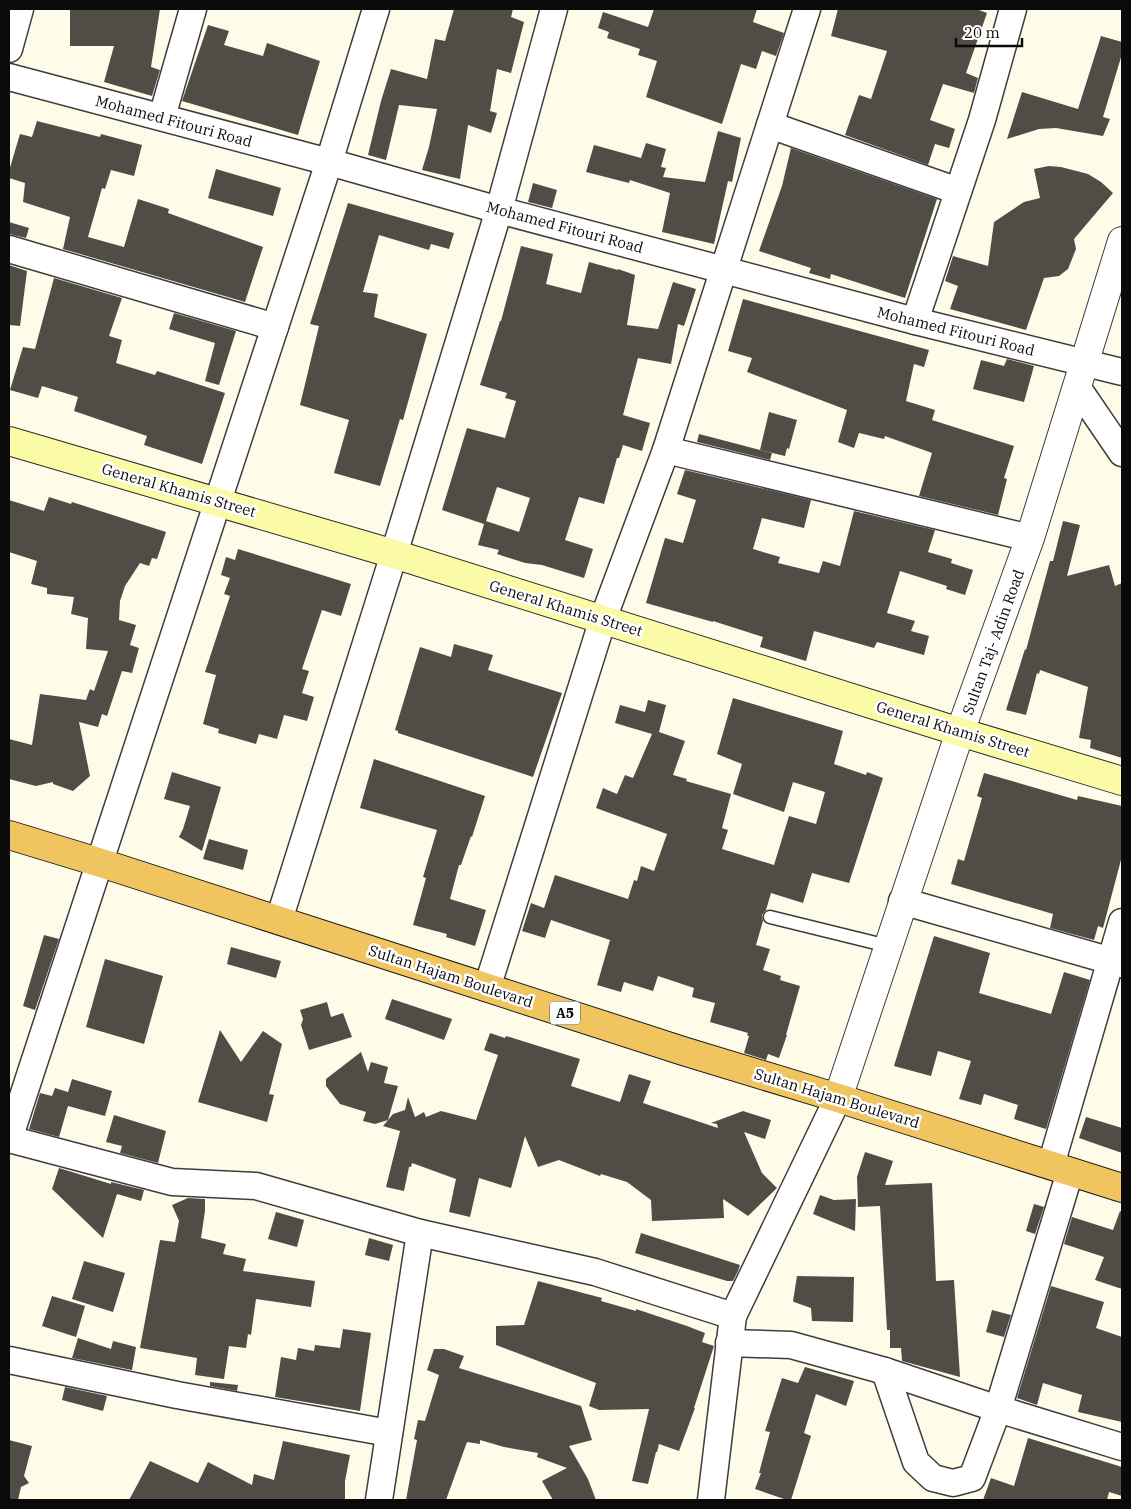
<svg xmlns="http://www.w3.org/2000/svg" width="1131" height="1509" viewBox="0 0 1131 1509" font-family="'IBM Plex Serif',serif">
  <rect width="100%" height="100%" fill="#fefce8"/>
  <!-- building -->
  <g fill="#524c47" fill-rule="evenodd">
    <path d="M70 9H160L151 67 160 70 152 96 104 82 114 46H70Z"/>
    <path d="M454 9H513L511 17 524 22 511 73 497 69 490 111 497 113 491 133 468 125 460 179 422 170 429 147 437 109 399 105 386 160 368 155 381 101 391 69 427 79 435 39 445 41Z"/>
    <path d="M654 9H757L753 22 784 33 776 56 762 51 756 69 741 64 722 124 646 97 657 61 638 55 640 49 607 38 609 32 598 28 603 12 648 27Z"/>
    <path d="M838 9H976L987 13 966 73 978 78 974 93 943 84 930 120 955 129 949 148 935 144 928 165 845 135 859 95 871 99 887 51 831 36Z"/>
    <path d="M208 25 229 31 224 45 263 56 267 43 320 61 298 135 182 101Z"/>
    <path d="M1101 36 1122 42V54L1103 117 1110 119 1103 136 1056 128 1039 129 1007 139 1022 92 1078 109Z"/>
    <path d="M37 121 100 137 101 134 142 145 134 176 111 170 105 189 102 188 88 237 124 247 138 199 169 209 168 213 263 247 245 302 63 249 70 217 23 202 25 183 9 178V171L20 134 32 137Z"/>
    <path d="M718 131 741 138 732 182 728 181 714 244 662 232 670 193 630 180 629 183 586 172 594 145 641 158 646 143 666 149 661 167 666 168 663 177 705 182Z"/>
    <path d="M791 148 937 199 905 298 831 274 830 279 809 273 811 268 759 251 782 186Z"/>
    <path d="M1049 166 1061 167 1088 174 1101 182 1113 193 1074 239 1076 249 1068 269 1059 276 1044 278 1026 330 950 309 958 286 945 281 953 256 988 266 994 222 1024 202 1040 198 1034 169Z"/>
    <path d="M216 169 281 188 273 216 208 198Z"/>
    <path d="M533 183 557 190 552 208 528 202Z"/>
    <path d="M348 203 454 233 449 249 431 244 429 250 379 235 363 292 378 294 374 317 427 334 403 420 400 419 380 486 334 473 349 420 300 405 319 326 310 324Z"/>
    <path d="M9 222 29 228 26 238 9 234Z"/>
    <path d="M521 246 553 254 546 284 581 293 589 262 618 270V269L635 275 627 325 658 329 673 282 696 289 684 326 678 324 671 364 638 358 623 415 650 423 642 451 623 445 619 458H617L604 504 579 497 565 540 593 549 584 578 542 565 525 563 497 554 499 550 478 545 484 524 442 510 467 428 505 438 516 401 505 398 507 393 480 385 500 321H501ZM497 487 530 498 519 532 486 521Z"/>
    <path d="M9 265 27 271 20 326 9 325Z"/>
    <path d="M54 278 122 298 109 336 122 340 116 363 155 375 157 371 225 393 202 464 144 445 147 436 74 411 78 397 42 386 38 398 10 390 23 347 35 349Z"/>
    <path d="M743 299 929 350 924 367 914 364 906 401 935 410 932 420 1014 446 1004 478 1007 479 998 515 919 496 932 453 885 436 884 439 859 433 854 448 838 442 847 410 747 372 752 358 728 351Z"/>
    <path d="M174 313 236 331 219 385 205 381 215 343 169 329Z"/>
    <path d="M1007 359 1034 366 1024 402 973 389 981 360 1004 366Z"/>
    <path d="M769 412 797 420 789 449 787 448 785 456 760 450Z"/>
    <path d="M699 434 772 453 770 460 697 442Z"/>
    <path d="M685 470 811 500 804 528 762 518 753 549 780 557 778 563 819 573 823 561 840 566 854 511 935 530 928 552 952 559 951 563 973 570 965 595 946 589 947 586 900 571 887 613 915 621 911 631 929 636 924 655 877 642 874 648 814 631 806 661 760 647 763 637 713 621V622L646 603 665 538 683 543 696 500 677 494Z"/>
    <path d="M49 497 71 504 72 502 166 532 157 559 152 558 149 566 140 563 125 586 120 601 119 620 136 625 130 645 139 648 132 673 122 671 107 716 102 714 98 727 79 722 90 776 73 791 53 784V782L36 786 9 779V739L32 745 40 694 86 700 90 689 94 691 108 651 86 649 88 618 71 614 74 597 47 594V588L31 584 37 561 9 552V500L44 511Z"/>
    <path d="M1063 521 1080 525 1067 576 1109 565 1115 586 1122 583V758L1090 748 1091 740 1079 738 1088 687 1040 670 1039 674 1037 673 1026 715 1006 710 1025 649 1026 650 1050 561H1053Z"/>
    <path d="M238 549 351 584 341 616 322 610 302 669 309 671 302 693 314 697 307 721 284 715 277 739 259 734 256 744 218 733 219 729 203 724 216 675 205 672 230 596 224 594 230 578 221 575 226 557 235 560Z"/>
    <path d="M454 644 493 655 488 670 562 693 533 777 398 733V731L395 730 420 647 451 657Z"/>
    <path d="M733 698 843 731 834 764 866 775 867 772 883 778 849 883 812 873 803 903 771 893 766 910 762 915 763 921 756 945 770 949 763 970 781 976 780 980 800 986 786 1035H787L779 1058 768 1054 766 1060 744 1053 749 1036 747 1035 748 1033 710 1022 715 1003 692 997 694 988 658 976 653 991 624 982 621 992 597 985 610 940 551 920 545 938 522 931 531 903 544 908 555 875 628 899 634 880 637 881 641 866 654 871 667 834 596 808 603 788 617 794 625 775 633 778 652 734 615 723 620 705 645 712 648 700 666 705 659 732 685 741 673 775 687 779 686 781 731 794 722 828 728 830 722 849 774 865 789 816 816 824 825 792 793 782 784 812 733 794 742 764 717 754Z"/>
    <path d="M374 759 485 796 472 837 471 836 461 865H459L450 899 486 910 475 946 446 937 447 934 413 925 426 878 423 877 437 830 360 808Z"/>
    <path d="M172 772 221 787 202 851 179 837 183 829 190 806 164 799Z"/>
    <path d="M984 773 1077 800 1078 796 1122 806V856L1103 928 1098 926 1094 940 1050 928 1053 914 951 884 958 859 964 861 982 798 977 796Z"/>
    <path d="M209 839 248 850 243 870 203 859Z"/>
    <path d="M44 935 59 939 35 1010 23 1006Z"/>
    <path d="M934 936 990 953 979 993 1051 1014 1064 972 1090 980 1046 1129 1014 1119 1018 1105 984 1094 981 1105 959 1099 971 1061 938 1051 931 1076 894 1066Z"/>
    <path d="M231 947 281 961 276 978 227 964Z"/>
    <path d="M105 959 163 976 144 1044 86 1027Z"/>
    <path d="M392 999 452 1019 444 1040 385 1019Z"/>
    <path d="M327 1002 331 1017 343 1013 352 1037 309 1050 301 1025 303 1019 300 1010Z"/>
    <path d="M220 1030 241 1062 263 1031 282 1044 269 1094 274 1095 267 1122 198 1102Z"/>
    <path d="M490 1033 505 1038 506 1036 580 1059 571 1086 620 1102 629 1074 651 1081 643 1103 718 1128 717 1124 711 1123 743 1111 771 1120 765 1139 744 1132 762 1173 777 1188 748 1216 723 1199 724 1218 652 1221 651 1200 627 1182 601 1174 600 1176 559 1160 538 1167 525 1136 511 1188 479 1178 470 1217 449 1212 456 1179 412 1163 411 1167H409L404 1191 386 1187 400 1131 383 1126 393 1114 405 1110 408 1097 415 1117 424 1112 426 1117 441 1111 476 1120 498 1055 484 1050Z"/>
    <path d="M361 1052 368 1072 371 1062 388 1067 384 1083 398 1086 388 1120 375 1124 363 1121 366 1112 340 1104 326 1086V1079Z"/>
    <path d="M72 1079 112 1091 105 1116 68 1106 59 1137 29 1129 40 1093 52 1096 55 1088 68 1092Z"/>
    <path d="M114 1115 166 1131 158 1163 120 1153 122 1146 106 1142Z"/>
    <path d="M1086 1117 1122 1128V1153L1079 1138Z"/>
    <path d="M865 1152 893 1161 885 1185 932 1183 936 1281 954 1280 960 1377 902 1361 901 1348H890V1330H887L880 1206 858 1207 857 1177Z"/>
    <path d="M59 1168 111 1184V1182L144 1190 141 1201 117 1194 103 1238 52 1189Z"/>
    <path d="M820 1195 834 1200 856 1199 855 1231 813 1214Z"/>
    <path d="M188 1198 205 1199V1211L201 1238 226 1244 223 1254 246 1259 243 1271 315 1281 311 1307 256 1299 251 1335 248 1334 246 1348 229 1346 224 1379 195 1375 197 1358 140 1348 160 1240 175 1242 179 1221 172 1205Z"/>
    <path d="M1034 1204 1044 1207 1035 1234 1026 1231Z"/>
    <path d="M1120 1211 1122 1212V1289L1095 1280 1104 1257 1064 1244 1072 1217 1113 1230Z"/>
    <path d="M276 1212 304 1220 297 1247 268 1239Z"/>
    <path d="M641 1233 740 1265 738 1271 733 1281H727L635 1253Z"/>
    <path d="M369 1238 393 1245 389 1261 365 1255Z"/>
    <path d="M84 1261 125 1273 113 1312 72 1299Z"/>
    <path d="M797 1276 854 1277 853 1322 812 1321 811 1308 794 1302 793 1301Z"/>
    <path d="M538 1281 602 1298 601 1301 636 1311V1309L687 1326 705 1333 702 1342 714 1346 694 1408H695L679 1451 659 1444 657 1452H656L648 1484 632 1481 649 1409 599 1410 589 1406 596 1383 496 1345V1326L524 1325Z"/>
    <path d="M1051 1286 1104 1302 1096 1328 1122 1337V1422L1078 1412 1082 1395 1043 1383 1037 1405 1017 1398Z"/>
    <path d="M52 1296 85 1306 76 1337 42 1326Z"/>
    <path d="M992 1310 1011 1315 1004 1337 986 1332Z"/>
    <path d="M343 1329 371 1333 360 1411 275 1397 281 1357 296 1360 298 1348 314 1351 315 1345 340 1348Z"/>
    <path d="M78 1338 111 1349 113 1341 136 1347 132 1370 72 1358Z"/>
    <path d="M434 1349H444L464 1356 459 1368 581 1406 592 1440 569 1446 588 1479 596 1500H553L542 1481 567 1468 537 1457 538 1453 504 1447 480 1440V1444L467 1442 446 1500H406L417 1440 414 1439 418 1420 425 1421 439 1375 427 1370Z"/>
    <path d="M805 1367 854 1381 846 1406 816 1394 804 1433 811 1436 791 1500H787L755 1489 761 1473H759L770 1432 765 1431 782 1378 798 1383Z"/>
    <path d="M210 1382 238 1385 237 1391 210 1386Z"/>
    <path d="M65 1387 107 1396 103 1411 62 1400Z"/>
    <path d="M1028 1438 1122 1467V1496L1109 1492 1107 1500H983L991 1478 1014 1486Z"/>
    <path d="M9 1440 32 1446 24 1476 29 1483 21 1487 18 1500H9Z"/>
    <path d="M283 1441 350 1455 345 1481V1500H129L150 1461 198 1483 208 1462 252 1485 254 1474 274 1480Z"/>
  </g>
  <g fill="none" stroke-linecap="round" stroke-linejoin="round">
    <defs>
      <path id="service" d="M770 917 888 946"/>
      <g id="minor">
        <path d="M9 49 20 9"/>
        <path d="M9 77 329 162 499 210 915 321 1122 372"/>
        <path d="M162 117 193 9"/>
        <path d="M770 125 958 191"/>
        <path d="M9 249 275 327"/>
        <path d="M915 321 982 120 1013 9"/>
        <path d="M1077 387 1122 453"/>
        <path d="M666 450 1030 538"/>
        <path d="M902 901 1122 964"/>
        <path d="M279 920 394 554 499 210 554 9"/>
        <path d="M487 988 603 619 666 450 807 9"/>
        <path d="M9 1139 329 162 376 9"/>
        <path d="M9 1139 172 1182 256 1186 420 1233 595 1272 733 1316"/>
        <path d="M1051 1165 1122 922"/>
        <path d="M729 1343 791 1345 885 1371 998 1409 1122 1447"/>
        <path d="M9 1360 177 1395 389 1433"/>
        <path d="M885 1371 916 1462 933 1478 953 1483 972 1478 998 1409 1070 1172"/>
        <path d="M379 1500 420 1233"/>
        <path d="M711 1500 733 1316 838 1098"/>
      </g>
      <path id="tertiary" d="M838 1098 960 732 1030 538 1122 241"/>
      <path id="secondary" d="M9 441 394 554 960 732 1122 781"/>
      <path id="trunk" d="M9 835 98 862 683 1051 838 1098 1122 1188"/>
    </defs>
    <!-- service casing -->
    <use href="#service" stroke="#3d3d3d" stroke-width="15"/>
    <!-- minor casing -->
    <use href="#minor" stroke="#3d3d3d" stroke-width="29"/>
    <!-- tertiary casing -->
    <use href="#tertiary" stroke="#3d3d3d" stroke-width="30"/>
    <!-- secondary casing -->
    <use href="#secondary" stroke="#2c2c2c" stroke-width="30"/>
    <!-- trunk casing -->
    <use href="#trunk" stroke="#1b1b1b" stroke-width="30"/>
    <!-- service -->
    <use href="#service" stroke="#fff" stroke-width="12"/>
    <!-- minor -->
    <use href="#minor" stroke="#fff" stroke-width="26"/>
    <!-- tertiary -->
    <use href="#tertiary" stroke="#fff" stroke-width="28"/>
    <!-- secondary -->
    <use href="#secondary" stroke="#fbfaa6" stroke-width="28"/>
    <!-- trunk -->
    <use href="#trunk" stroke="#f0c45e" stroke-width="28"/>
  </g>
  <g text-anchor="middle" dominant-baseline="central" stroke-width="5" stroke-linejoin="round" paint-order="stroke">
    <!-- shield labels -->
    <rect fill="#fff" stroke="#545454" stroke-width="1" x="550" y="1001.5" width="30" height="23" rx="4"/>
    <g font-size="14" font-weight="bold" fill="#0a0a0a">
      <text x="565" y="1013">A5</text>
    </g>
    <!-- street labels -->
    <g font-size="15" fill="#0a0a0a" stroke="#fff">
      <text transform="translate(174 121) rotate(15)">Mohamed Fitouri Road</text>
      <text transform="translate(565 227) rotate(15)">Mohamed Fitouri Road</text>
      <text transform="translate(956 331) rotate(14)">Mohamed Fitouri Road</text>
      <text transform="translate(179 490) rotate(16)">General Khamis Street</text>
      <text transform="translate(566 608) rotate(17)">General Khamis Street</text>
      <text transform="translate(993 642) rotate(-70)">Sultan Taj- Adin Road</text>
      <text transform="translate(953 729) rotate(17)">General Khamis Street</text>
      <text transform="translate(451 976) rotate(18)">Sultan Hajam Boulevard</text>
      <text transform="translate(837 1098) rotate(17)">Sultan Hajam Boulevard</text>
    </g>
  </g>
  <!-- border -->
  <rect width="1131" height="1509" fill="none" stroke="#0a0a0a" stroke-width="20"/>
  <!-- scale -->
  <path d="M956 38v8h66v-8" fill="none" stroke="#0a0a0a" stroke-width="2.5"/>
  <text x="964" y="38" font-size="15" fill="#0a0a0a" stroke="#ffffff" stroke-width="4" paint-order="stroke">20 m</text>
</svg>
